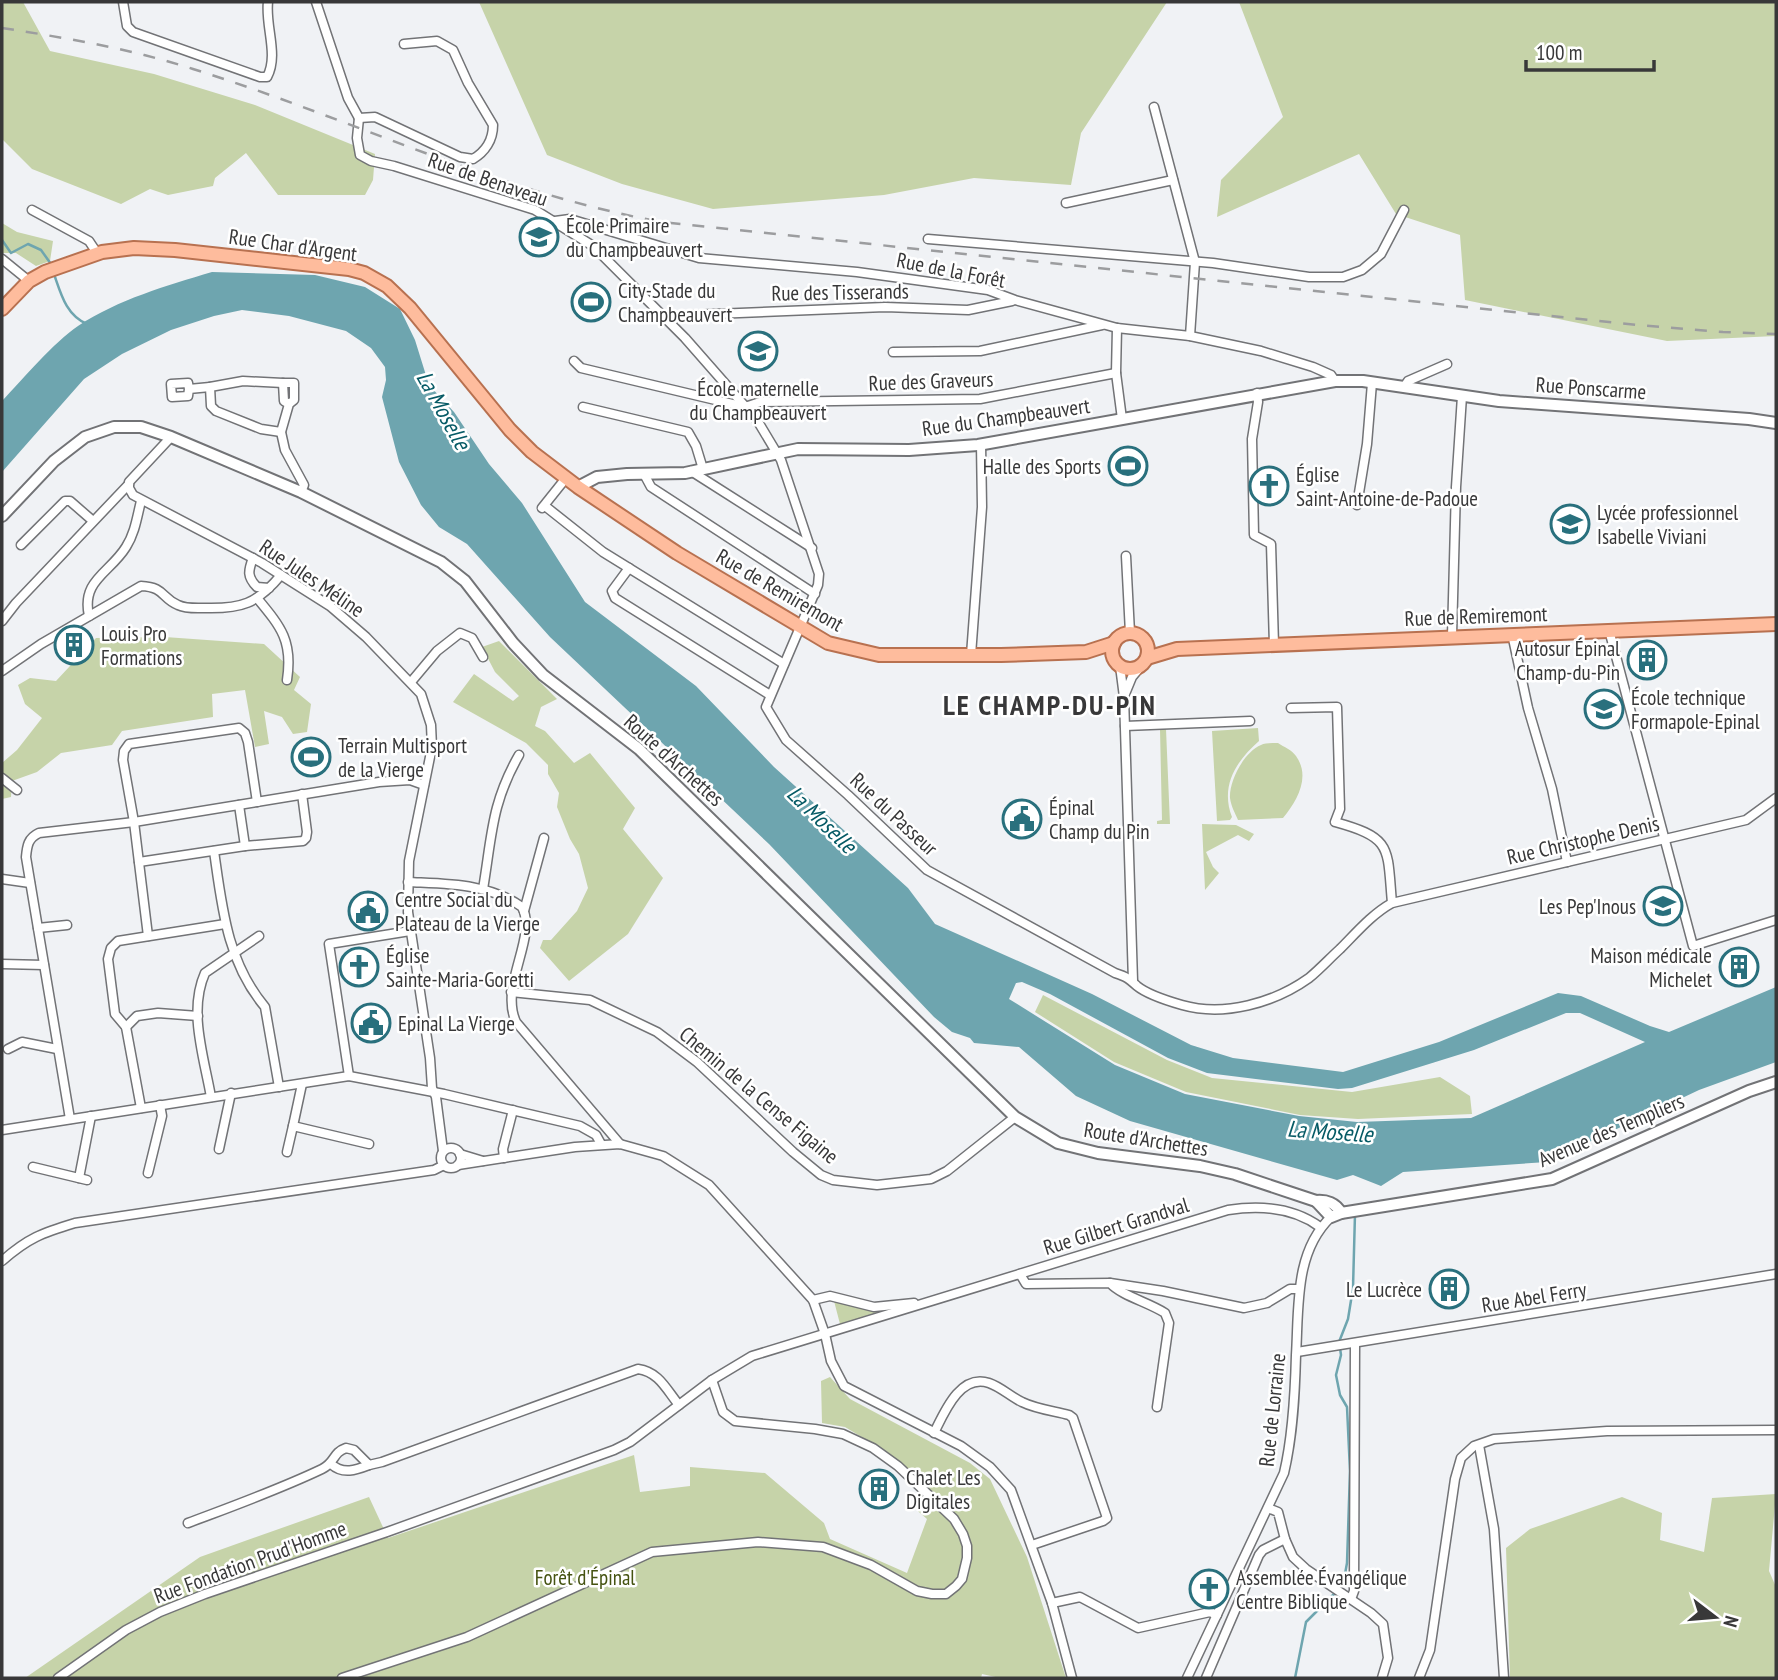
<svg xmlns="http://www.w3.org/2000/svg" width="1778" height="1680" viewBox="0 0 1778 1680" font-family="'PT Sans Narrow',sans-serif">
  <rect width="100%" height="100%" fill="#f0f2f5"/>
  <!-- green -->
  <g fill="#c6d3a9">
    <path d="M2 2H23L50 51 154 74 255 105 375 154 373 180 365 195H278L246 153 215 178 213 186 168 195 150 189 121 204 32 169 2 139Z"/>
    <path d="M479 2H1167L1081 133 1071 185 974 178 884 195 713 209 622 184 547 155Z"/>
    <path d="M1239 2H1776V336L1667 341 1465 300 1460 235 1396 214 1359 154 1217 217 1221 180 1283 117Z"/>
    <path d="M2 223 17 232 53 241 50 261 36 266 16 253H2Z"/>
    <path d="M165 637 264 644 300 677 294 690 311 704 307 732 293 734 282 717 264 711 269 744 255 747 245 690 212 694 213 717 122 731 112 745 61 753 37 772 12 781 11 797 2 799V763L17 750 42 718 25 704 18 685 30 678 56 681 96 638Z"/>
    <path d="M499 641 557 699 541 707 535 726 545 731 574 763 590 753 635 808 623 829 663 878 628 934 569 981 540 948 543 940H551L577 911 588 888 579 854 570 839 557 807 559 793 548 774V765L526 743 453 702 474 674 513 701 519 696 495 672 482 647Z"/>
    <path d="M1258 728 1259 741C1236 761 1220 786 1232 817L1230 820 1217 821 1212 731Z"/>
    <path d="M1160 729H1166L1170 824H1157V821L1162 820Z"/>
    <path d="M1278 743C1284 747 1292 750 1296 756 1311 777 1297 801 1283 818L1238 820C1235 813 1231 806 1230 798 1229 781 1244 752 1261 745 1265 743 1273 743 1278 743Z"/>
    <path d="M1202 824 1236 825 1254 834 1249 841 1238 835 1206 852 1213 867 1219 873 1205 890Z"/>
    <path d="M1043 995 1167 1060 1212 1078 1352 1092 1440 1077 1470 1096 1472 1114 1358 1119 1300 1115 1186 1092 1114 1062 1035 1012Z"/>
    <path d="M834 1301 864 1309H892L840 1324Z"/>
    <path d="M830 1377 850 1399 970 1463 990 1479 1027 1557 1066 1678H1000L982 1674 981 1678H25L200 1557 369 1497 388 1538 634 1455 640 1492 690 1486V1467L765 1473 824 1523 830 1539 907 1573 927 1519 912 1506 927 1483 875 1445 845 1427 822 1423 821 1381Z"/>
    <path d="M1776 1494 1769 1571 1776 1587V1678H1510L1506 1548 1530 1529 1622 1497 1662 1513 1660 1540 1704 1552 1712 1498Z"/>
  </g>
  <!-- water -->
  <path fill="#6ea5af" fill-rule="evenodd" d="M212 272 315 275 365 287 400 309 415 340 429 385 454 412 489 464 522 503 585 602 696 686 774 767 908 888 935 924 1092 994 1191 1045 1233 1058 1343 1072 1439 1042 1558 993 1581 996 1650 1026 1669 1032 1776 987V1062L1699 1090 1547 1162 1403 1172 1381 1186 1353 1175 1337 1180 1130 1121 1076 1096 1019 1047 974 1043 970 1038 952 1032 934 1017 769 844 550 637 467 544 439 527 421 505 399 462 382 397 386 380 385 367 371 348 346 331 289 316 242 310 214 316 171 330 122 354 84 379 2 472V401C23 379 54 342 78 326 119 299 166 286 212 272ZM1022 982 1050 994 1168 1058 1207 1073 1338 1089 1352 1088 1474 1050 1566 1013H1580L1645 1042 1471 1118 1357 1122 1299 1116 1185 1094 1115 1065 1009 999 1016 983Z"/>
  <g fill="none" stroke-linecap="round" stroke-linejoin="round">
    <!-- stream -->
    <g stroke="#6ea5af" stroke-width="2.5">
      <path d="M2 240 11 253 28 244 41 250 51 264"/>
      <path d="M54 274C61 294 66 315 87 324"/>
      <path d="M1339 1342 1348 1319 1353 1288 1355 1214"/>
      <path d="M1295 1678 1306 1622 1343 1585 1347 1563 1350 1471 1347 1407 1340 1395 1336 1375 1341 1355 1340 1348"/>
    </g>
    <defs>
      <g id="minor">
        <path d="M123 2 127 26 133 32 260 77H267C279 55 265 26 268 2"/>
        <path d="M316 2 348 98 359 118"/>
        <path d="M1154 107 1195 262 1190 336"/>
        <path d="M359 118 357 138 360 155 371 161 394 166 535 210 593 246 685 338 757 420 781 460 819 574 818 585 766 707 786 740 848 795 927 870 1115 973C1127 977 1128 978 1137 986 1148 995 1168 1001 1182 1005 1224 1017 1274 1003 1309 978 1320 969 1330 958 1340 949 1356 933 1372 914 1392 903L1746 820 1776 798"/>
        <path d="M359 118 375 117 460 157 473 159C485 152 493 140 493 125L468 83 453 50 437 41 404 44"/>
        <path d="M1066 203 1173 180"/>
        <path d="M32 210 89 241 97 253"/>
        <path d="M555 221 570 219 699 258 857 272 988 290 1015 300 1117 328 1190 336 1261 351 1313 367 1331 375 1335 381"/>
        <path d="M928 239 1213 263 1309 277H1343L1362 270 1381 254 1404 210"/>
        <path d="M2 259 29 281"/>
        <path d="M666 319 690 315 885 307 968 310 1012 301"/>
        <path d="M1117 328 1116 373 1122 419"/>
        <path d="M893 352 980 351 1102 325"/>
        <path d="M574 361 581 368 745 407 760 402 980 399 1116 373"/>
        <path d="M1404 387 1408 381 1447 364"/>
        <path d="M189 389 188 383 171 384 172 397 188 396 189 389 210 387"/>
        <path d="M1257 393 1258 402 1252 439 1254 535 1271 544 1274 645"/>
        <path d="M289 404 284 401 283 383H294V400L289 404 281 432 285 450 304 485 301 492"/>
        <path d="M583 407 688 432 696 446 703 469"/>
        <path d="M281 432 261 429 216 411 211 406 210 387 243 381 283 383"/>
        <path d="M171 437 129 482V488L133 495 262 563 330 606 366 637 421 694 431 725 432 747 409 861 408 912 430 1058 432 1088 436 1097 443 1151"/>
        <path d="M691 471 812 548"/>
        <path d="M644 474 651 487 815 594"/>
        <path d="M1357 505 1367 444 1372 383"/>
        <path d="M545 506 603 552 784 664"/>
        <path d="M542 508 566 478"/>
        <path d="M21 545 65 501H70L93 521"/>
        <path d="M1126 556 1130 633"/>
        <path d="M253 558C248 571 247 577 257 587L269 588"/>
        <path d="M629 568 612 591 615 598 770 695"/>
        <path d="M257 598C281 627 293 641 287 680"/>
        <path d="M89 616C81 580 110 573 126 547 135 533 137 517 141 501"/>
        <path d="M2 621 16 603 129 484"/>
        <path d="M1609 630 1693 946 1776 920"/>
        <path d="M1512 634 1528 708 1552 789 1567 862"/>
        <path d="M1452 636 1456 487 1462 396"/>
        <path d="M971 655 982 507 981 444"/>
        <path d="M1120 666 1124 697 1133 981"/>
        <path d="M2 671 41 644 141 586C165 587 161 598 178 605 186 609 197 608 205 608 241 609 257 604 281 575"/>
        <path d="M411 682 437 651 460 633 472 638 483 657"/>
        <path d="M1125 694 1132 677 1142 665"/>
        <path d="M1291 708 1337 707 1340 809 1335 822C1393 838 1387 847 1392 903"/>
        <path d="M1125 726 1250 721"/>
        <path d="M2 778 17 790"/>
        <path d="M239 805 245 846"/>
        <path d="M214 851C222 907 227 962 265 1007L279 1087"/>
        <path d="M139 862 245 846 303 841 306 838 307 832 302 794"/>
        <path d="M2 879 30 883"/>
        <path d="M408 882C447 884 488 883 522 907 538 937 499 985 516 1022L620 1144"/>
        <path d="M483 889C492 836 491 804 519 755"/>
        <path d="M524 911 544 838"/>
        <path d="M38 928 67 925"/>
        <path d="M148 936 134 822 123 760 124 751 129 744 239 728 245 733 248 742 257 802"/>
        <path d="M2 964 44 965"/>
        <path d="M511 992 590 1000 657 1032 697 1062 793 1152 821 1175 833 1180 877 1185 931 1179 947 1171 1015 1117"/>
        <path d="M126 1027 137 1016 158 1013 198 1016"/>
        <path d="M8 1049 22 1042 57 1049"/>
        <path d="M349 1076 329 944 410 931"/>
        <path d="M302 1084 293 1126 369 1144"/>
        <path d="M211 1097C204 1057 188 1011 205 973L259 936"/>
        <path d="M141 1108 126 1027 115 1014 108 959 111 948 118 941 225 924"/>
        <path d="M70 1119 26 857C27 846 28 838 39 833L134 822 379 782 410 780 424 785"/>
        <path d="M2 1130 349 1076 444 1094 580 1126 596 1135 601 1144"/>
        <circle cx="451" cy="1158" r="10"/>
        <path d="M219 1149 231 1093"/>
        <path d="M287 1152 293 1126"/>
        <path d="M460 1154 483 1161"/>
        <path d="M504 1158 503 1149 513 1110"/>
        <path d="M458 1165 575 1147 620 1144 663 1156 709 1185 813 1300 825 1334 831 1361 844 1386 961 1446 990 1467 1011 1490 1052 1603 1072 1678"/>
        <path d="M33 1167 87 1180"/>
        <path d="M148 1173 162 1116 160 1105"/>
        <path d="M79 1178 91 1116"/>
        <path d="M2 1261C28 1238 42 1233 75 1223L434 1170 444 1165"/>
        <path d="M1020 1274 1026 1284 1110 1283C1122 1296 1148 1302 1165 1313L1169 1323 1157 1407"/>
        <path d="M1110 1283 1163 1291 1244 1308 1267 1303 1290 1289H1299"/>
        <path d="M813 1300 830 1296 874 1307 914 1303"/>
        <path d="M1297 1352 1776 1274"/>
        <path d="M934 1433C944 1413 960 1373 989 1383 1001 1387 1011 1397 1022 1402 1036 1409 1054 1411 1069 1415L1073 1418 1107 1518 1103 1521 1032 1545"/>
        <path d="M1479 1445 1494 1529 1504 1678"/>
        <path d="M331 1464C343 1475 356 1470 369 1465"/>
        <path d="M1268 1508 1278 1512 1285 1539 1293 1557 1306 1569 1371 1613 1383 1624 1388 1658 1382 1678"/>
        <path d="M188 1523C233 1506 278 1490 322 1469 336 1462 332 1453 346 1448L354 1450 369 1465 382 1462 638 1369C659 1372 666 1389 679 1405"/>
        <path d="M1351 1599 1354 1591 1355 1344"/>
        <path d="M1052 1603 1080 1597 1138 1628 1210 1612 1217 1615"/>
        <path d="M58 1678 126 1630 160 1612 205 1594 387 1532 614 1450 630 1442 712 1380 752 1356 1228 1210C1261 1205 1293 1207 1320 1227"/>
        <path d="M342 1678 467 1637 652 1552 758 1542 823 1547 871 1565 917 1591 932 1594H946L956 1586 962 1579 967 1558V1546L963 1534 954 1519 898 1466 873 1448 843 1434 815 1429 735 1421 723 1412 712 1380"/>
        <path d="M1187 1678 1284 1473C1293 1435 1295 1394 1296 1355 1299 1308 1294 1252 1331 1217"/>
        <path d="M1206 1678 1259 1555 1263 1550 1285 1539"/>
        <path d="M1419 1678 1430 1650 1455 1479 1461 1458 1474 1446 1494 1439 1607 1431 1776 1430"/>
      </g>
      <g id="tertiary">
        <path d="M578 487 597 477 627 474 685 473 798 449 909 450 978 445 1335 381H1363L1499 401 1749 419 1776 423"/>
        <path d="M2 516 54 461 85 437 114 427H141L171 437 301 492 441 562 465 581 513 643 543 675 639 749 1015 1117 1058 1143 1098 1153 1200 1166 1235 1174 1316 1201C1326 1200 1336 1203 1341 1213"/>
        <path d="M1316 1201 1331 1217 1341 1213 1552 1179 1749 1091 1776 1082"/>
      </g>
      <g id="primary">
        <path d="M2 309 29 281 45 272 102 252 134 248 175 250 349 269 364 273 387 286 410 308 510 430 532 452 578 487 677 553 828 643 879 655H1001L1086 652 1114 643"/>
        <circle cx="1130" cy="651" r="18"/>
        <path d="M1147 658 1177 649 1776 624"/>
      </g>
    </defs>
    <!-- minor casing -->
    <use href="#minor" stroke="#727376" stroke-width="11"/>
    <!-- tertiary casing -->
    <use href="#tertiary" stroke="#727376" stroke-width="14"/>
    <!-- primary casing -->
    <use href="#primary" stroke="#b87150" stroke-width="16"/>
    <!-- minor -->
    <use href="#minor" stroke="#fff" stroke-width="8"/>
    <!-- tertiary -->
    <use href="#tertiary" stroke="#fff" stroke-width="10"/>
    <!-- primary -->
    <use href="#primary" stroke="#febc9d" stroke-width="12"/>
    <!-- rail -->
    <path stroke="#9c9d9f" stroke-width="2.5" stroke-dasharray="12 12" stroke-linecap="butt" d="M2 28C67 38 131 49 193 69 350 118 499 193 662 222L1637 325 1723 332 1776 334"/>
  </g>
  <!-- icons -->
  <defs>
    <symbol id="school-ring" viewBox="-11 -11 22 22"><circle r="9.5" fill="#fff" stroke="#29707d" stroke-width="1.5"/><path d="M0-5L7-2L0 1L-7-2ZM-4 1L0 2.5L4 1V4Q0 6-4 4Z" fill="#29707d"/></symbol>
    <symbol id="stadium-ring" viewBox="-11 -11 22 22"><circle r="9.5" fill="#fff" stroke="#29707d" stroke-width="1.5"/><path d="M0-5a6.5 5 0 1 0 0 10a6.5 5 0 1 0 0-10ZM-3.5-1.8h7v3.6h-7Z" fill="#29707d"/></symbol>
    <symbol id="church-ring" viewBox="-11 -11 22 22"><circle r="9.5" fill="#fff" stroke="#29707d" stroke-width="1.5"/><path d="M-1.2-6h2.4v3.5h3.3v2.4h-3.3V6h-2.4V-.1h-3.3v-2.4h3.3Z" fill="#29707d"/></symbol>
    <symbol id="building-ring" viewBox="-11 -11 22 22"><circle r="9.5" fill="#fff" stroke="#29707d" stroke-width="1.5"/><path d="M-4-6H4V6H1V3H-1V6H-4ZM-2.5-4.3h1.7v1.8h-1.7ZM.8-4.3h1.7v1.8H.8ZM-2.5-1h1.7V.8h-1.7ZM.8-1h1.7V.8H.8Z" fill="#29707d"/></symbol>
    <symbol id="civic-ring" viewBox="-11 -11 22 22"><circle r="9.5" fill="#fff" stroke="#29707d" stroke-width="1.5"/><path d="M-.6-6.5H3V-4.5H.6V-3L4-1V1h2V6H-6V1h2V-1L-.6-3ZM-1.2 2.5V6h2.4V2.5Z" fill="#29707d"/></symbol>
  </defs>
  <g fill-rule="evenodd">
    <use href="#school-ring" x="517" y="215" width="44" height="44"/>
    <use href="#stadium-ring" x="569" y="280" width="44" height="44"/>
    <use href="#school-ring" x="736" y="329" width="44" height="44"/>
    <use href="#stadium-ring" x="1106" y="444" width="44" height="44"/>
    <use href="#church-ring" x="1247" y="464" width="44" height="44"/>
    <use href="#school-ring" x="1548" y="502" width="44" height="44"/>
    <use href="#building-ring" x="52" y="623" width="44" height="44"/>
    <use href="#building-ring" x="1625" y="638" width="44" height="44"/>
    <use href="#school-ring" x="1582" y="687" width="44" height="44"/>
    <use href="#stadium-ring" x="289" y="735" width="44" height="44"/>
    <use href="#civic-ring" x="1000" y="797" width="44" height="44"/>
    <use href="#school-ring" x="1641" y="884" width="44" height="44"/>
    <use href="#civic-ring" x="346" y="889" width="44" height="44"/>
    <use href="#church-ring" x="337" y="945" width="44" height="44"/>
    <use href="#building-ring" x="1717" y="945" width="44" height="44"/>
    <use href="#civic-ring" x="349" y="1001" width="44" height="44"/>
    <use href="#building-ring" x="1427" y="1267" width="44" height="44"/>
    <use href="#building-ring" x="857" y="1467" width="44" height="44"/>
    <use href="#church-ring" x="1187" y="1567" width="44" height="44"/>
  </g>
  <g text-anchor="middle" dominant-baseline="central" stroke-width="5" stroke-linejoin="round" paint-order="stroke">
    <!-- street labels -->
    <g font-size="21" fill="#383839" stroke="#fff">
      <text transform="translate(488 179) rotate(19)">Rue de Benaveau</text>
      <text transform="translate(293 245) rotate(8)">Rue Char d'Argent</text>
      <text transform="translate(951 270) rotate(11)">Rue de la Forêt</text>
      <text transform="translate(840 292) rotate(-1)">Rue des Tisserands</text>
      <text transform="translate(931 381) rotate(-2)">Rue des Graveurs</text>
      <text transform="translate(1591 388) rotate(4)">Rue Ponscarme</text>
      <text transform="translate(1006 417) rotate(-8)">Rue du Champbeauvert</text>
      <text transform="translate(312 578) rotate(34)">Rue Jules Méline</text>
      <text transform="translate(780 590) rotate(30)">Rue de Remiremont</text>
      <text transform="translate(1476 616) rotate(-2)">Rue de Remiremont</text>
      <text transform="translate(674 760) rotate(42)">Route d'Archettes</text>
      <text transform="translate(894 814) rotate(43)">Rue du Passeur</text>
      <text transform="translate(1583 840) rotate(-13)">Rue Christophe Denis</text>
      <text transform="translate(759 1095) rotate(40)">Chemin de la Cense Figaine</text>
      <text transform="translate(1611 1130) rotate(-23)">Avenue des Templiers</text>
      <text transform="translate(1146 1139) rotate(9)">Route d'Archettes</text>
      <text transform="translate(1116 1226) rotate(-17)">Rue Gilbert Grandval</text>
      <text transform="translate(1534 1297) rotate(-9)">Rue Abel Ferry</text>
      <text transform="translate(1272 1410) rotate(-84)">Rue de Lorraine</text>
      <text transform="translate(250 1562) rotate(-20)">Rue Fondation Prud'Homme</text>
    </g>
    <!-- poi labels -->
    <g font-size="21" fill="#383839" stroke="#fff" text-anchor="start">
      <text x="566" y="225">École Primaire<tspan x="566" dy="24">du Champbeauvert</tspan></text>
      <text x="618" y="290">City-Stade du<tspan x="618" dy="24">Champbeauvert</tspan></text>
      <text x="758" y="388" text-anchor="middle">École maternelle<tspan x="758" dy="24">du Champbeauvert</tspan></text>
      <text x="1101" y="466" text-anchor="end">Halle des Sports</text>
      <text x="1296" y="474">Église<tspan x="1296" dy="24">Saint-Antoine-de-Padoue</tspan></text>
      <text x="1597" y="512">Lycée professionnel<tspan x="1597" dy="24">Isabelle Viviani</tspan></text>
      <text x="101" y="633">Louis Pro<tspan x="101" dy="24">Formations</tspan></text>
      <text x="1620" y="648" text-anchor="end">Autosur Épinal<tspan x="1620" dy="24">Champ-du-Pin</tspan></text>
      <text x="1631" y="697">École technique<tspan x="1631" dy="24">Formapole-Epinal</tspan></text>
      <text x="338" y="745">Terrain Multisport<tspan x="338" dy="24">de la Vierge</tspan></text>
      <text x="1049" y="807">Épinal<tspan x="1049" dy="24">Champ du Pin</tspan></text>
      <text x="395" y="899">Centre Social du<tspan x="395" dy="24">Plateau de la Vierge</tspan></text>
      <text x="1636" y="906" text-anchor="end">Les Pep'Inous</text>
      <text x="386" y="955">Église<tspan x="386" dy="24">Sainte-Maria-Goretti</tspan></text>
      <text x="1712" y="955" text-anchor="end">Maison médicale<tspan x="1712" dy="24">Michelet</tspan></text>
      <text x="398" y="1023">Epinal La Vierge</text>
      <text x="1422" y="1289" text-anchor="end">Le Lucrèce</text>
      <text x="906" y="1477">Chalet Les<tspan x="906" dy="24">Digitales</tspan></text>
      <text x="1236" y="1577">Assemblée Évangélique<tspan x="1236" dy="24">Centre Biblique</tspan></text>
    </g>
    <!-- park labels -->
    <g font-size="21" fill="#455311" stroke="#fff">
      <text x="585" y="1577">Forêt d'Épinal</text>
    </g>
    <!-- water labels -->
    <g font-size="23" font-style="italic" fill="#065a65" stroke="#fff">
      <text transform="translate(444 410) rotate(61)">La Moselle</text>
      <text transform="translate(822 819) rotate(44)">La Moselle</text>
      <text transform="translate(1330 1131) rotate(4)">La Moselle</text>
    </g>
    <!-- district labels -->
    <g font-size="28" font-weight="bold" letter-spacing="2" fill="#383839" stroke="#fff">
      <text x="1050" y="704">LE CHAMP-DU-PIN</text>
    </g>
  </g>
  <!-- border -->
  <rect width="1778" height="1680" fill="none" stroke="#383839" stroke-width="7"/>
  <!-- north arrow -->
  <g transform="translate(1715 1617) rotate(106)" stroke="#ffffff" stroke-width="5" paint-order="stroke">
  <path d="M0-5L12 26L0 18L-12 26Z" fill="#383839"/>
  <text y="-10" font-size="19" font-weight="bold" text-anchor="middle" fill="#383839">N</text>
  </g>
  <!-- scale -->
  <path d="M1526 60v10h128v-10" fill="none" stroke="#383839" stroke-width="3.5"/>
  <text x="1536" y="60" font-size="21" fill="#383839" stroke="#ffffff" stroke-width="5" paint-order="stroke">100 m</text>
</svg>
